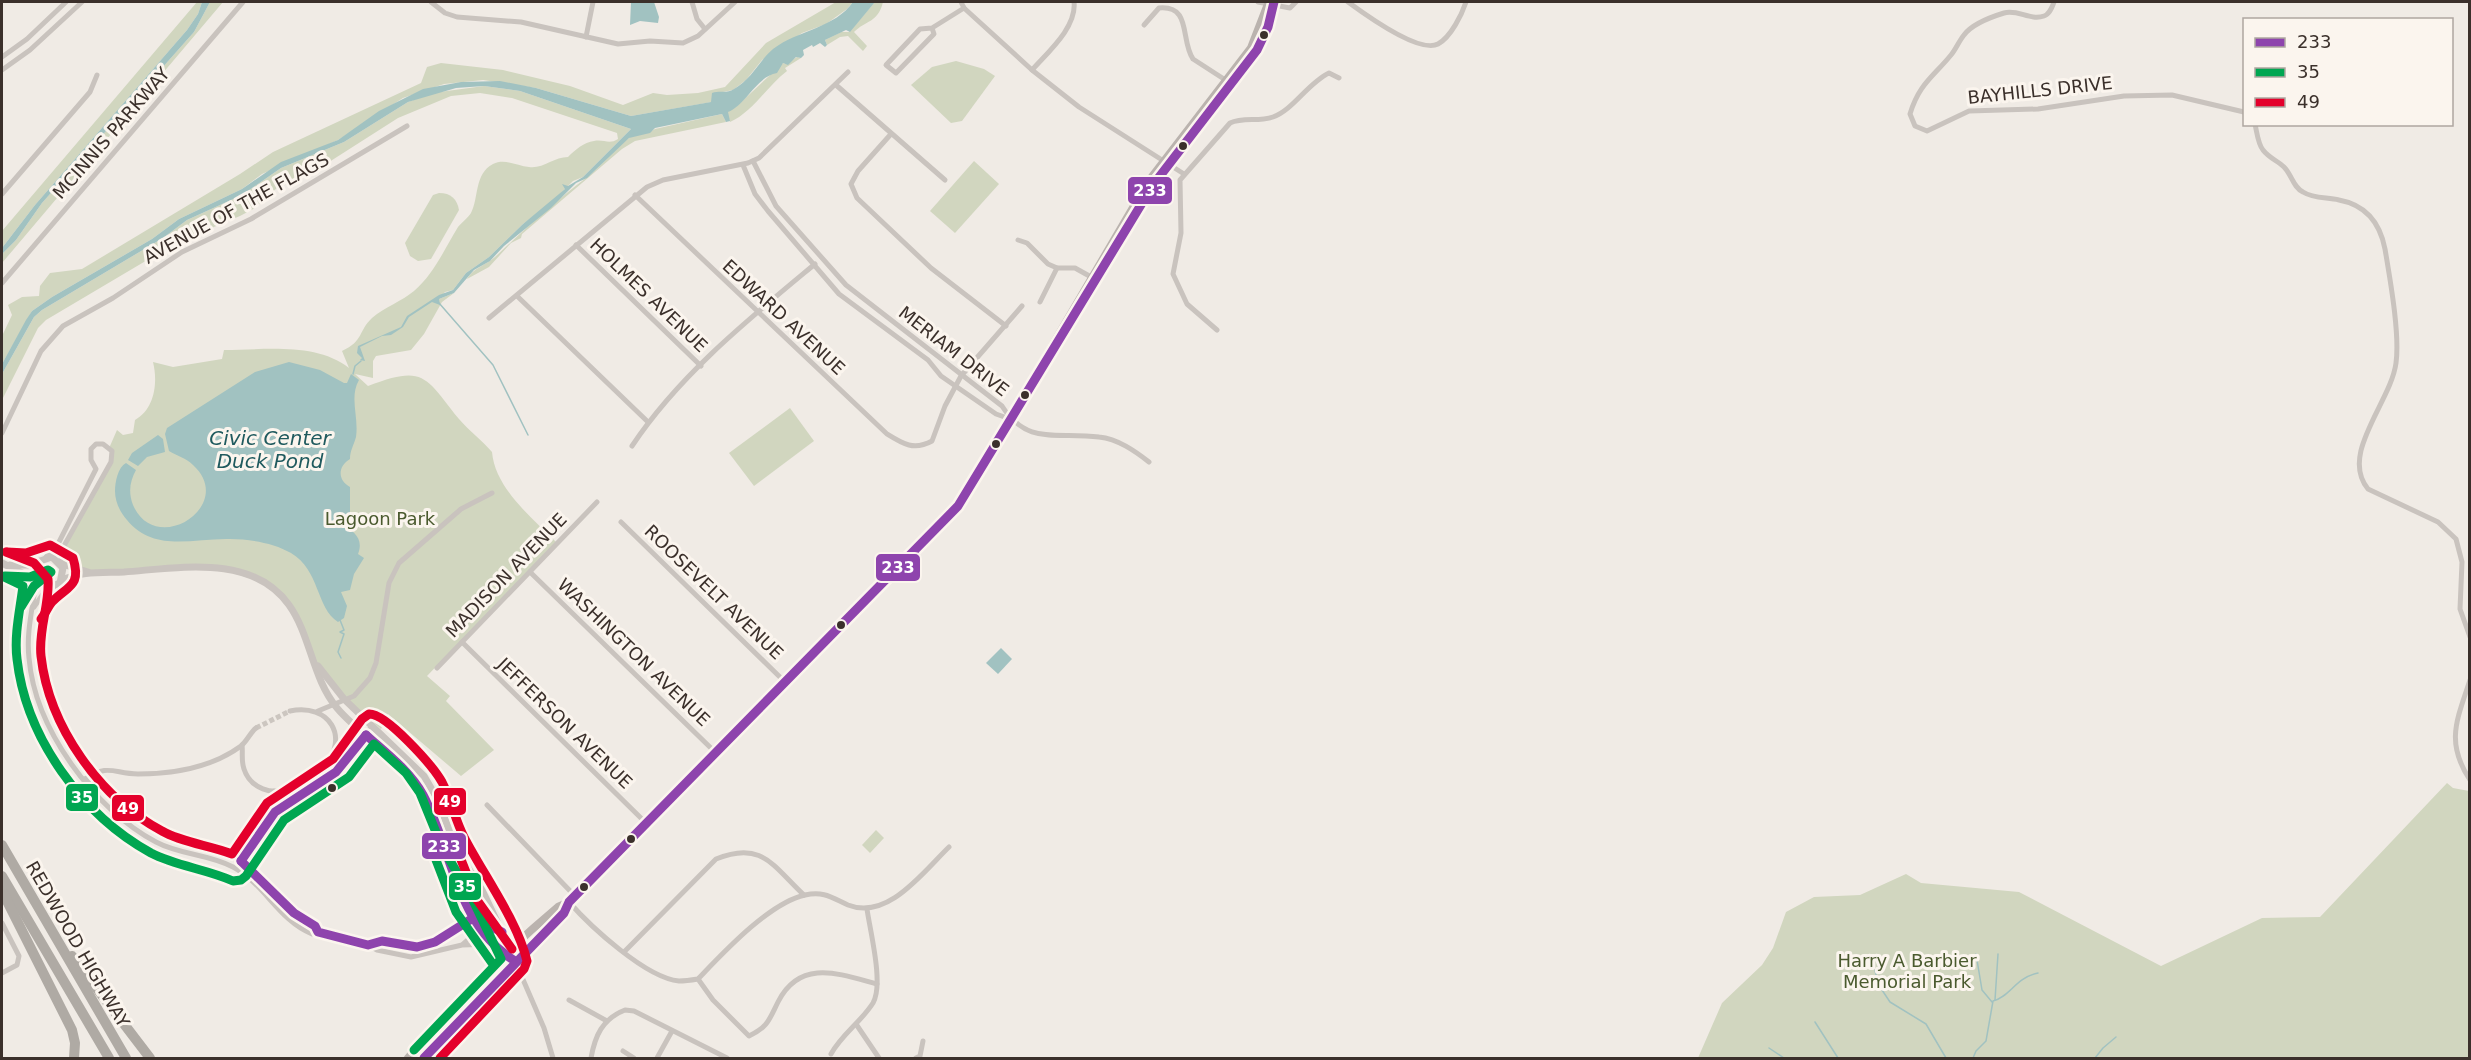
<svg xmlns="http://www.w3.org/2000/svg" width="2471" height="1060" viewBox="0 0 2471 1060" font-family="'DejaVu Sans',sans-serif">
  <rect width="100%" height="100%" fill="#f0ebe5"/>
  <!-- green -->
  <g fill="#d1d6bf">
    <path d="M197 2H202L198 14 187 30 35 205 2 248V231Z"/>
    <path d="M210 2H223L2 263V254L16 240 42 203 194 32Z"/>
    <path d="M836 2H853L847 9 826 24 802 33 762 60 746 80 733 90 723 92 712 102 631 116 536 88 483 80 444 84 403 98 338 140 262 174 242 189 179 219 152 239 52 297 32 311 2 364V336L12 315 8 305 22 297 39 296 40 286 50 273 82 269 240 174 273 152 421 83 427 67 441 63 503 70 570 86 623 105 653 93 667 95 698 93 725 87 766 43Z"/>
    <path d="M875 2H883C878 23 866 20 854 32L867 46 863 51 848 36 840 37 827 45 825 40 841 32H849Z"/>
    <path d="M797 57 801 58 785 68 787 71C767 86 753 112 730 122L727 112 738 105 783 63 786 64Z"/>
    <path d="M956 61 984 69 995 76 962 121 951 123 911 85 932 67Z"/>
    <path d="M484 86 520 91 631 129 583 177 573 181 552 202 523 224 489 257 466 273 453 290 445 292 439 299 454 293 442 302 424 334 411 350 376 356 373 361V378L355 374 368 386C425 364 425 377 459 419 469 431 482 440 492 452 495 488 532 518 556 542L427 676 450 696 446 701 494 750 461 776 388 714 381 729 342 696 312 660 290 607 263 582 216 568 94 573 62 564V549L111 462 110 446 117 430 123 435 133 433 135 420C155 409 158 382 153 362L173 367 222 359 224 350C264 350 316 342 349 368L342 351C364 341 358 331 372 318 385 307 402 301 414 291 434 274 445 248 458 227 462 222 468 218 471 213 479 198 474 174 493 164 505 158 517 166 529 167 543 169 554 157 568 157 575 150 584 142 594 141 604 139 609 145 618 139L617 133 512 98 480 93 451 96 398 118 315 171 277 188 255 208 240 216 176 243 46 320 38 328 2 400V374L34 317 42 310 163 238 187 220 242 195 281 168 344 142 408 102 432 93Z"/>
    <path d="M722 114 726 122 635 141 622 149 522 234 521 238 511 243 489 267 467 279C473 268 486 265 495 257 524 230 554 202 586 178 601 167 614 149 630 137 637 132 647 135 655 129Z"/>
    <path d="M974 161 999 184 955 233 930 211Z"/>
    <path d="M439 193C451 193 457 199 459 210L431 259 418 261 410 256 405 243 433 195Z"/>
    <path d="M790 408 814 441 754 486 729 453Z"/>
    <path d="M2447 783 2453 788 2469 791V1058H1698L1722 1003 1762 965 1773 948 1786 912 1814 897 1860 895 1906 874 1921 883 2019 892 2161 966 2262 918 2320 917Z"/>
    <path d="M876 830 884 838 870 853 862 845Z"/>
  </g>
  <!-- water -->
  <g fill="#a1c2c1">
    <path d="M202 2H210L194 32 42 203 16 240 2 254V248L35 205 187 30 198 14Z"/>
    <path d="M631 2H654L659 17 658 23 640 21 630 25Z"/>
    <path d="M853 2H875L850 32 846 30 825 40 827 45 825 47 820 43 813 47 812 45 803 50 804 55 801 58 796 57 788 65 783 63 777 73C757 76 746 105 728 112L730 121 726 122 722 114 655 128 650 133 629 138 587 178 576 183 551 208 504 246 490 261 474 270 454 293 439 299 440 305 432 302 409 317 403 327 391 335 382 336 360 347 365 361 360 360 362 358 357 353 358 346 401 327 407 316 439 295 453 290 466 273 489 257 523 224 565 189 562 184 568 186 583 177 631 129 520 91 484 86 456 88 408 102 344 142 281 168 242 195 187 220 163 238 42 310 34 317 2 374V364L26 320 32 311 52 297 152 239 179 219 242 189 281 162 338 140 379 111 423 89 461 82 500 81 536 88 631 116 711 102 712 93C720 90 727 94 734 89 751 80 759 61 773 49 798 30 835 28 853 2Z"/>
    <path d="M289 362 320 370 344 383H347L351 374 359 380C349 397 359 417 356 437 354 445 350 450 350 459 338 466 337 480 350 487V518L342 524C354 531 364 539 358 554L364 558 354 574 350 590 341 592 347 606 344 618 338 622C316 608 320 570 291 553 274 543 249 539 230 539 193 538 154 553 127 520 120 512 115 502 115 491 115 482 118 467 126 463L136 470C130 481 128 492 133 505 156 558 237 505 193 465 186 458 177 456 169 451L165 434 167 428 255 372Z"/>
    <path d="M158 435 163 439 165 452 147 457 138 466 128 460 132 453Z"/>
    <path d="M1001 648 1012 659 998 674 986 663Z"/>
  </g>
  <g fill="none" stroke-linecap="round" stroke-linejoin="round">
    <!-- stream -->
    <g stroke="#a1c2c1" stroke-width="1.5">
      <path d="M439 303 493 365 528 435"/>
      <path d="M353 374 355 366 361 361"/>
      <path d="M340 620 344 630 340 632 344 634 338 652 341 658"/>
      <path d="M1976 954 1982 990 1992 1002"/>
      <path d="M1875 970 1878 984 1890 1002 1926 1024 1946 1058"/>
      <path d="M1995 1000 1998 954"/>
      <path d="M1815 1022 1838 1058"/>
      <path d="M1769 1048 1784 1058"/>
      <path d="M1973 1058 1976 1051 1986 1041 1993 1001C2011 996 2015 978 2038 973"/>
      <path d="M2095 1058 2103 1048 2116 1037"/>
    </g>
    <!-- minor-tunnel -->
    <g stroke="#ccc6c0" stroke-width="5" stroke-dasharray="5 2.5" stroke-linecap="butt">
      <path d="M256 728 290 711"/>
      <path d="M290 787 323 768"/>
      <path d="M296 796 328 777"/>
    </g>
    <!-- minor -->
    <g stroke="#c9c3be" stroke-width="5">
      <path d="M431 2 445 13 457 17 521 22 618 44 650 41 683 43 698 36 735 2"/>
      <path d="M692 2 697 19 705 29"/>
      <path d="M961 2 964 8 1032 70 1079 107 1184 174"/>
      <path d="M1258 2 1290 8 1296 2"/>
      <path d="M1348 2C1363 13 1419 54 1438 44 1451 37 1462 14 1466 2"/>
      <path d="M2054 2C2052 7 2050 14 2044 16 2030 21 2018 9 2004 13 1991 17 1972 24 1964 35 1959 41 1956 49 1951 55 1933 77 1919 84 1910 114L1915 126 1927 131 1969 111 2038 109 2124 96 2172 95 2244 112"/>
      <path d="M1144 25 1159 8C1192 5 1180 40 1193 59L1227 81"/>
      <path d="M932 28 934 34 896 73 886 65 920 29 932 28 964 8"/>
      <path d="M586 37 593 2"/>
      <path d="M2 57 27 39 66 2"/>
      <path d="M2 70 30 50 82 2"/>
      <path d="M1032 70C1048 52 1077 27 1074 2"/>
      <path d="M836 85 945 180"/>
      <path d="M2255 124C2257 133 2258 144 2263 150 2269 158 2278 161 2284 167 2292 175 2293 187 2303 192 2314 199 2327 197 2339 200 2366 205 2380 223 2385 249 2390 279 2400 334 2396 363 2391 402 2339 454 2368 489L2438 522 2456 539 2462 562 2460 609 2470 637"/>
      <path d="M891 134 858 171 851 184 857 198 931 268 1006 326"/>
      <path d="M753 161 776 206 846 285 1002 406C1028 447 1058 431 1099 437 1118 439 1135 451 1149 462"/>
      <path d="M743 165 755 194 768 211 839 294 928 360 941 376 996 414 1010 419"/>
      <path d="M2 194 90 92 97 75"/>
      <path d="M635 195 887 434C903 444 914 451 932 441L945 406 961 376 1022 306"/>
      <path d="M1018 240 1027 243 1048 264 1057 268H1075L1093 278"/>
      <path d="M576 245 701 366"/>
      <path d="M2 283 243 2"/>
      <path d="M517 296 648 422"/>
      <path d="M1040 302 1057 268"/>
      <path d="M489 318 647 187 663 180 748 163 759 158 848 72"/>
      <path d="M1217 330 1187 304 1173 274 1181 233 1180 180 1230 123C1243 117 1259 122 1273 117 1293 110 1308 83 1329 73L1339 78"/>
      <path d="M2 433 41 351 63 326 113 298 182 252 251 219 407 126"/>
      <path d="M632 446C679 375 750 318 815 264"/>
      <path d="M621 522 786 683"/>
      <path d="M46 557 57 546 96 469 91 460V449L96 444H103L112 451 111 462 65 544 60 562"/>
      <path d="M530 572 716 753"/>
      <path d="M36 582C33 607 26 632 29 658 35 729 94 809 156 842 180 855 209 854 233 867 265 884 278 920 312 934L318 932 368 945 377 950 411 957 462 945 493 944"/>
      <path d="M34 607 43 594 51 588"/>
      <path d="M462 642 647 824"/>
      <path d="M437 668 597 502"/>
      <path d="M2470 680C2457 720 2445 742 2470 780"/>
      <path d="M290 711C329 703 351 737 323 768"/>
      <path d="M318 711 354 696 370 678 376 663 389 583 399 563 461 509 492 493"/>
      <path d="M242 745C243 753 241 761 244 769 250 788 273 797 290 787"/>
      <path d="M328 777 345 764 372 726"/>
      <path d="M85 779C110 792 129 816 155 831 178 844 205 844 229 855 263 872 268 891 293 913 300 920 315 923 318 932"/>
      <path d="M85 779C109 763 114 774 138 774 174 774 211 768 241 746 247 741 250 733 256 728"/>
      <path d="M274 791 278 799 276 809"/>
      <path d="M487 805 575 896"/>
      <path d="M240 862 269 820 296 796"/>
      <path d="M569 902C590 926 646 978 679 981 685 981 692 980 698 979 723 953 769 903 805 895 825 891 832 898 848 905 888 921 924 871 949 847"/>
      <path d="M2 923 19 956 17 965 2 973"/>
      <path d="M463 944 480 929 489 904"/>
      <path d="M368 945C386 938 400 948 419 946 438 945 457 928 473 918 484 919 491 929 502 932"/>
      <path d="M624 952 716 859C762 840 773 866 804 895"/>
      <path d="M515 961 544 1028 553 1058"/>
      <path d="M698 979 713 1000 749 1036C768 1027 769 1020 778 1002 800 958 840 974 877 984"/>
      <path d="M569 1000 607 1021"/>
      <path d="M856 1024 879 1058"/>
      <path d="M623 1051 634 1058"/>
      <path d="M831 1054C842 1034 861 1022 873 1003 884 984 870 931 867 909"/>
      <path d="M591 1058C595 1036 602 1019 625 1010L634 1011 727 1058"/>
      <path d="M657 1058 672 1031"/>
      <path d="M916 1058 920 1056 923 1041"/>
    </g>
    <!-- tertiary -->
    <g stroke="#c9c3be" stroke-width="7">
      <path d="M2 563 34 579"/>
      <path d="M62 564 88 572"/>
      <path d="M10 565H28L52 557 63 568 60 583 48 588 37 582 33 573 37 561"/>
      <path d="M62 580C81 571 104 573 124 572 178 568 252 553 289 605 311 636 312 678 337 708 364 740 406 760 425 799 447 843 465 942 515 961"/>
      <path d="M318 666 344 699 424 776 438 800 455 847 482 890 512 953"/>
    </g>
    <!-- secondary -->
    <g stroke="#bab3ae" stroke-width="8">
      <path d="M1028 387 1148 182 1251 48 1268 4"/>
      <path d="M408 1058C454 1003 503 953 558 907L569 902"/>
      <path d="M423 1058 515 961 564 913 569 902 958 506 1153 185 1257 50 1274 5"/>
    </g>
    <!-- motorway -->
    <g stroke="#afaaa4" stroke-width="10">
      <path d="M2 845 126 1058"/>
      <path d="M2 876 109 1058"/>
      <path d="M2 891 72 1030 75 1043 74 1058"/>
      <path d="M72 956 150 1058"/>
    </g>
    <defs>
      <g id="bus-1">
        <path d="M366 735C386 753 410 771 423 795 453 852 456 925 515 961"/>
        <path d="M241 861 294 913 315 926 318 932 368 945 382 941 417 947 435 942 473 918 502 932"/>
        <path d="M241 861 275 812 336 772 366 735"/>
        <path d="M424 1058 564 913 569 902 958 506 1153 185 1257 50 1268 27 1274 2"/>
      </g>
      <g id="bus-2">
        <path d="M2 576 23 586C20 610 14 635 17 659 26 738 82 815 151 853 176 866 206 869 233 881L241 880 246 876 284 820 349 777 374 744 406 773 420 793 442 847 471 896 501 959 414 1050"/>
        <path d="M5 576 30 577 48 570 51 572 34 586 21 607"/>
        <path d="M436 860 456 912 492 963"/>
      </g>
      <g id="bus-3">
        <path d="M6 552 34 563 48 579C50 604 38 630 41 656 49 727 100 798 162 831 183 843 209 845 232 854L267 803 333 759 362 719 369 714C386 713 433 766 442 782 451 799 455 820 464 837 483 874 517 920 527 961L524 969 440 1058"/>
        <path d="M7 552 26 553 50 545 73 558C82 587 67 586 52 602 48 607 45 614 41 619"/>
        <path d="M458 852 477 900 512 949"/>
      </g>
    </defs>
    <!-- bus-1 casing -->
    <use href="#bus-1" stroke="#fbf5ee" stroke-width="14"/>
    <!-- bus-2 casing -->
    <use href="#bus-2" stroke="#fbf5ee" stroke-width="14"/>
    <!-- bus-3 casing -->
    <use href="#bus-3" stroke="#fbf5ee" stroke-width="14"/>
    <!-- bus-1 -->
    <use href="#bus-1" stroke="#8e44ad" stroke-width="9"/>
    <!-- bus-2 -->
    <use href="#bus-2" stroke="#00a651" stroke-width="9"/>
    <!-- bus-3 -->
    <use href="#bus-3" stroke="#e4002b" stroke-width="9"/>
  </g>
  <!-- markers -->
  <g fill="#3b302b" stroke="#fbf5ee" stroke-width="2">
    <circle cx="1264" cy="35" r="5"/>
    <circle cx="1183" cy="146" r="5"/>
    <circle cx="1025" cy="395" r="5"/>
    <circle cx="996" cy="444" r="5"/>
    <circle cx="841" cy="625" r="5"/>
    <circle cx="332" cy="788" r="5"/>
    <circle cx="631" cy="839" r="5"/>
    <circle cx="584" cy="887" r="5"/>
  </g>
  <g text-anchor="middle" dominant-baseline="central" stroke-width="6" stroke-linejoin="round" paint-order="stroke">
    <!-- street labels -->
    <g font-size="18" fill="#3b302b" stroke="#fbf5ee">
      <text transform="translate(2040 90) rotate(-6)">BAYHILLS DRIVE</text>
      <text transform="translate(111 133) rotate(-49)">MCINNIS PARKWAY</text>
      <text transform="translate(236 208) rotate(-29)">AVENUE OF THE FLAGS</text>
      <text transform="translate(649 295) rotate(44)">HOLMES AVENUE</text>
      <text transform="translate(784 317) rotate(43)">EDWARD AVENUE</text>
      <text transform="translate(954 351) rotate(38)">MERIAM DRIVE</text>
      <text transform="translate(506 575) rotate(-46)">MADISON AVENUE</text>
      <text transform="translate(714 592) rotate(44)">ROOSEVELT AVENUE</text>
      <text transform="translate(634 652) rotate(44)">WASHINGTON AVENUE</text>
      <text transform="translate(565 723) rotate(44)">JEFFERSON AVENUE</text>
      <text transform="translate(78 944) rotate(60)">REDWOOD HIGHWAY</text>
    </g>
    <!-- park labels -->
    <g font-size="18" fill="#4a5a2e" stroke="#fbf5ee">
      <text x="380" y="518">Lagoon Park</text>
      <text x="1907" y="960">Harry A Barbier<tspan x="1907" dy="21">Memorial Park</tspan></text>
    </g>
    <!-- water labels -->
    <g font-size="20" font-style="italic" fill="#1f5a5e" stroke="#fbf5ee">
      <text x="270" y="438">Civic Center<tspan x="270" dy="23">Duck Pond</tspan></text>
    </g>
  </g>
  <g stroke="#fbf5ee" stroke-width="2">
    <rect x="1127" y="176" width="46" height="29" rx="6" fill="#8e44ad"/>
    <rect x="875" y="553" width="46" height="29" rx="6" fill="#8e44ad"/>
    <rect x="65" y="783" width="34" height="29" rx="6" fill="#00a651"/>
    <rect x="433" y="787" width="34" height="29" rx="6" fill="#e4002b"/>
    <rect x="111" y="794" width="34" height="28" rx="6" fill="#e4002b"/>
    <rect x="421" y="832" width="46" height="28" rx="6" fill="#8e44ad"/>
    <rect x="448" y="872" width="34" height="29" rx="6" fill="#00a651"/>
  </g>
  <g font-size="16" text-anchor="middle" font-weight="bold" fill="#fff">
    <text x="1150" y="196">233</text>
    <text x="898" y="573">233</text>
    <text x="82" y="803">35</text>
    <text x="450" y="807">49</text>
    <text x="128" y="814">49</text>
    <text x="444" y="852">233</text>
    <text x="465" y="892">35</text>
  </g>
  <!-- border -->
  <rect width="2471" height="1060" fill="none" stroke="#3b302b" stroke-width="6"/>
  <!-- legend -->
  <rect x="2243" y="18" width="210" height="108" fill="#fbf5ee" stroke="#aea6a0" stroke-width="1.5"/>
  <rect x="2255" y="38" width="30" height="9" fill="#8e44ad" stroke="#aea6a0" stroke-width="1.5"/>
  <text x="2297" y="48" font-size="18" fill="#3b302b">233</text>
  <rect x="2255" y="68" width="30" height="9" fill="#00a651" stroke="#aea6a0" stroke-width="1.5"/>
  <text x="2297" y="78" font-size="18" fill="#3b302b">35</text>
  <rect x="2255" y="98" width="30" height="9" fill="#e4002b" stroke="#aea6a0" stroke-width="1.5"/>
  <text x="2297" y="108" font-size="18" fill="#3b302b">49</text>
</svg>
